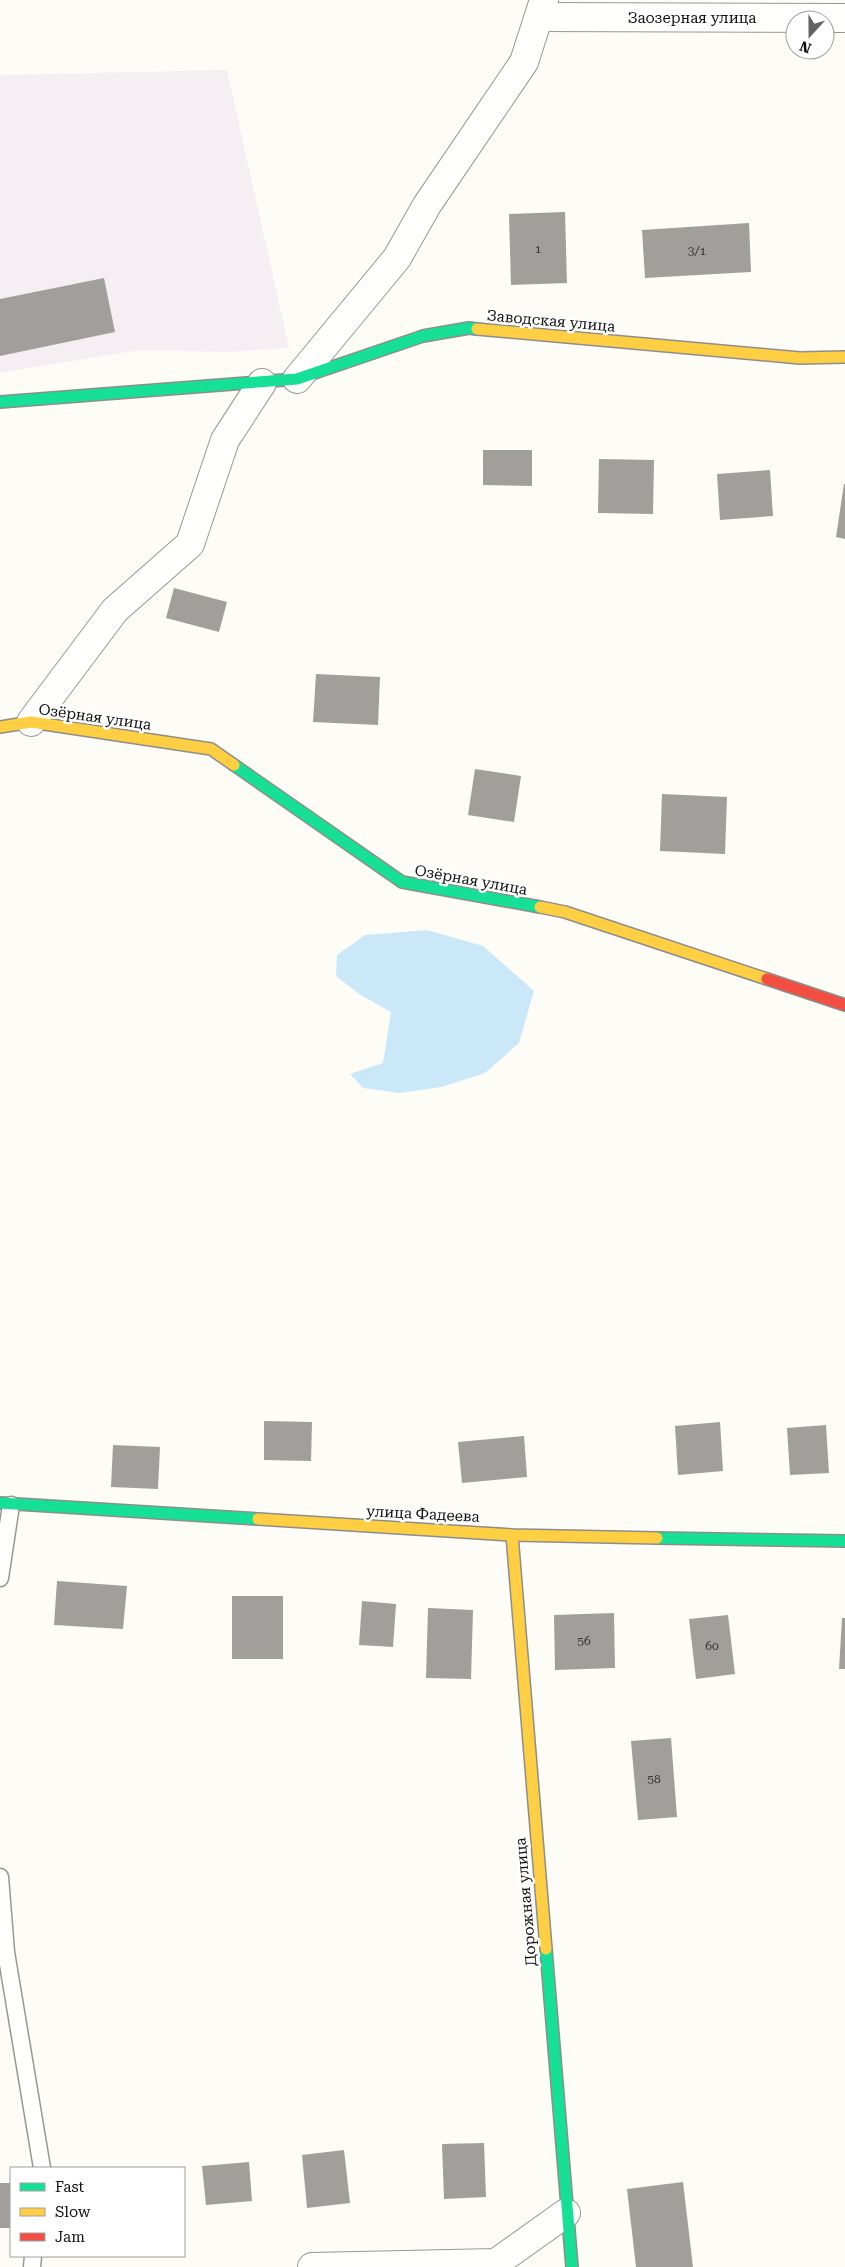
<svg xmlns="http://www.w3.org/2000/svg" width="845" height="2267" viewBox="0 0 845 2267" font-family="'Roboto Serif',serif">
  <rect width="100%" height="100%" fill="#fdfcf7"/>
  <!-- industrial -->
  <path fill="#f5eff3" d="M227 70 289 348 229 352 140 350 0 373V75Z"/>
  <!-- water -->
  <path fill="#cbe8f9" d="M427 930 483 946 534 991 519 1043 485 1073 441 1087 400 1093 363 1088 350 1074 383 1063 391 1012 359 994 336 976 337 955 365 935Z"/>
  <!-- building -->
  <g fill="#a19f9c">
    <path d="M565 212 567 283 511 285 509 214Z"/>
    <path d="M749 223 751 272 645 278 642 230Z"/>
    <path d="M104 278 115 332 0 356V299Z"/>
    <path d="M483 450H532V486L483 485Z"/>
    <path d="M599 459 654 460 653 514 598 513Z"/>
    <path d="M770 470 773 516 720 520 717 474Z"/>
    <path d="M844 484H845V539L836 537Z"/>
    <path d="M174 588 227 602 219 632 166 618Z"/>
    <path d="M316 674 380 677 378 725 313 722Z"/>
    <path d="M475 769 521 776 514 822 468 815Z"/>
    <path d="M662 794 727 797 725 854 660 851Z"/>
    <path d="M264 1421 312 1422 311 1461 264 1460Z"/>
    <path d="M720 1422 723 1471 678 1475 675 1426Z"/>
    <path d="M826 1425 829 1473 790 1475 787 1428Z"/>
    <path d="M524 1436 527 1477 462 1483 458 1442Z"/>
    <path d="M113 1445 160 1447 158 1489 111 1487Z"/>
    <path d="M57 1581 127 1586 123 1629 54 1625Z"/>
    <rect x="232" y="1596" width="51" height="63"/>
    <path d="M362 1601 396 1604 393 1647 359 1645Z"/>
    <path d="M428 1608 473 1610 471 1679 426 1678Z"/>
    <path d="M614 1613 615 1668 555 1670 554 1615Z"/>
    <path d="M728 1615 735 1674 696 1679 689 1619Z"/>
    <path d="M842 1618H845V1669H839Z"/>
    <path d="M671 1738 677 1817 638 1820 631 1741Z"/>
    <path d="M484 2143 486 2197 444 2199 442 2144Z"/>
    <path d="M344 2150 350 2203 307 2208 302 2155Z"/>
    <path d="M249 2162 252 2201 206 2205 202 2166Z"/>
    <path d="M683 2182 693 2267H636L627 2189Z"/>
    <rect x="0" y="2183" width="11" height="45"/>
  </g>
  <g fill="none" stroke-linecap="round" stroke-linejoin="round">
    <defs>
      <g id="lane">
        <path d="M0 1578 11 1505"/>
        <path d="M0 1877 6 1952 42 2168"/>
        <path d="M32 2267 33 2256"/>
      </g>
      <g id="street">
        <path d="M539 17 845 18"/>
        <path d="M297 379 397 258 427 205 524 62 544 0"/>
        <path d="M31 722 115 610 190 544 225 440 262 383"/>
        <path d="M312 2267 496 2263 566 2213"/>
      </g>
      <g id="fast">
        <path d="M0 402 297 379 423 336 469 328 477 329"/>
        <path d="M234 765 402 882 540 907"/>
        <path d="M0 1503 258 1519"/>
        <path d="M657 1538 845 1541"/>
        <path d="M546 1949 572 2267"/>
      </g>
      <g id="slow">
        <path d="M477 329 800 358 845 357"/>
        <path d="M0 727 31 722 211 749 234 765"/>
        <path d="M540 907 565 912 767 979"/>
        <path d="M258 1519 512 1535 657 1538"/>
        <path d="M512 1535 546 1949"/>
      </g>
      <path id="jam" d="M767 979 845 1005"/>
    </defs>
    <!-- lane casing -->
    <use href="#lane" stroke="#979795" stroke-width="19"/>
    <!-- street casing -->
    <use href="#street" stroke="#979795" stroke-width="30"/>
    <!-- fast casing -->
    <use href="#fast" stroke="#8e8d8b" stroke-width="14"/>
    <!-- slow casing -->
    <use href="#slow" stroke="#8e8d8b" stroke-width="14"/>
    <!-- jam casing -->
    <use href="#jam" stroke="#8e8d8b" stroke-width="14"/>
    <!-- lane -->
    <use href="#lane" stroke="#fffffe" stroke-width="16"/>
    <!-- street -->
    <use href="#street" stroke="#fffffe" stroke-width="28"/>
    <!-- fast -->
    <use href="#fast" stroke="#16e098" stroke-width="11"/>
    <!-- slow -->
    <use href="#slow" stroke="#ffcf43" stroke-width="11"/>
    <!-- jam -->
    <use href="#jam" stroke="#f24e42" stroke-width="11"/>
  </g>
  <g text-anchor="middle" dominant-baseline="central" stroke-width="5" stroke-linejoin="round" paint-order="stroke">
    <!-- number labels -->
    <g font-size="12" fill="#353434">
      <text x="538" y="249">1</text>
      <text x="697" y="251">3/1</text>
      <text x="584" y="1641">56</text>
      <text x="712" y="1646">60</text>
      <text x="654" y="1779">58</text>
    </g>
    <!-- street labels -->
    <g font-size="15" fill="#111" stroke="#fff">
      <text x="692" y="18">Заозерная улица</text>
      <text transform="translate(551 321) rotate(5)">Заводская улица</text>
      <text transform="translate(95 717) rotate(8)">Озёрная улица</text>
      <text transform="translate(471 880) rotate(10)">Озёрная улица</text>
      <text transform="translate(423 1514) rotate(3)">улица Фадеева</text>
      <text transform="translate(526 1902) rotate(-95)">Дорожная улица</text>
    </g>
  </g>
  <!-- legend -->
  <rect x="10" y="2167" width="175" height="90" fill="#ffffff" stroke="#a0a0a0"/>
  <rect x="20" y="2183" width="25" height="8" fill="#16e098" stroke="#a0a0a0"/>
  <text x="55" y="2192" font-size="15" fill="#111111">Fast</text>
  <rect x="20" y="2208" width="25" height="8" fill="#ffcf43" stroke="#a0a0a0"/>
  <text x="55" y="2217" font-size="15" fill="#111111">Slow</text>
  <rect x="20" y="2233" width="25" height="8" fill="#f24e42" stroke="#a0a0a0"/>
  <text x="55" y="2242" font-size="15" fill="#111111">Jam</text>
  <!-- north arrow -->
  <g transform="translate(810 35) rotate(201)"><circle r="24" fill="#ffffff" stroke="#a0a0a0"/>
  <path d="M0-4L9 19L0 12L-9 19Z" fill="#646362"/>
  <text y="-8" font-size="14" font-weight="bold" text-anchor="middle" fill="#111111">N</text>
  </g>
</svg>
